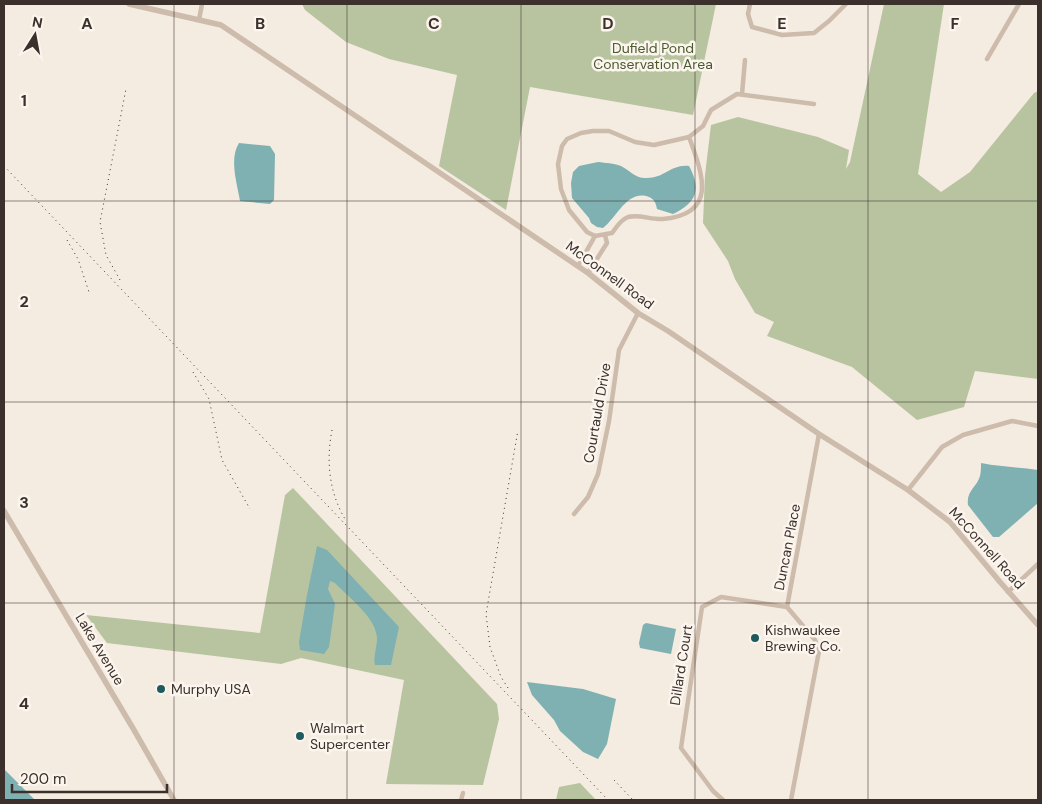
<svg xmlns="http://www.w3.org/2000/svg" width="1042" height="804" viewBox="0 0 1042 804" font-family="'DM Sans',sans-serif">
  <rect width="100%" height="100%" fill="#f4ebe1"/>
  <!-- green -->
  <g fill="#b8c4a0">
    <path d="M302 4H716L693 115 530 87 506 210 439 166 457 75 389 59 346 42 305 10Z"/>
    <path d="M884 4H944L918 174 941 192 970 172 1034 93 1038 91V379L975 371 964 407 917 420 852 367 767 336 774 322 755 313 735 279 728 261 703 223 705 175 711 125 738 117 818 137 849 150 846 169 850 162Z"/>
    <path d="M293 488 497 704 499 719 483 785 386 784 404 680 301 658 281 664 107 643 86 615 260 633 285 495Z"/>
    <path d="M580 783 596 800H556L559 787Z"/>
  </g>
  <!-- water -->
  <g fill="#7fb0b2">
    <path d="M239 143 270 146 275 154 274 200 270 204 240 201C237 183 229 159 239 143Z"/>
    <path d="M598 162C606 163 613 163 621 166 629 170 635 178 645 178 665 179 670 164 689 166 702 190 696 203 673 214L657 209C656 203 654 199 649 197 627 189 617 218 603 228L597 227 591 223 589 218 572 198 571 183 573 172 579 166Z"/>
    <path d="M981 463C1001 467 1019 467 1038 470V503L999 537H993L968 505C966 491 977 487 980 476 981 472 981 467 981 463Z"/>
    <path d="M317 546 327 550 399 627 391 665H375C373 656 377 648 377 638 376 617 348 597 335 583L330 581 328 589 335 604 329 647 324 654 300 650 299 642 307 595Z"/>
    <path d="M646 623 676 629 671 654 640 648 639 643 643 625Z"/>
    <path d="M527 682 583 689 616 699 607 744 598 759 583 752 560 731 554 720 532 695Z"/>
    <path d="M4 769 35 800H4Z"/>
  </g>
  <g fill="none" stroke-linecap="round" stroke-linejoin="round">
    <!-- minor -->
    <g stroke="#cdbbac" stroke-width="4.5">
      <path d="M750 4 748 14 752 27 782 35 814 33 829 21 846 4"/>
      <path d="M199 20 202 4"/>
      <path d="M987 59 1019 4"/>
      <path d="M742 94 745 60"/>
      <path d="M595 236 587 232 569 210 561 189 558 164 562 146 567 139 581 133 593 131H609L635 142 654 145 689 137 703 126 711 110 737 94 814 104"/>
      <path d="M595 236 612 233C617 227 620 220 628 217 640 214 651 220 663 219 718 214 703 175 689 137"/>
      <path d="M578 266 595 236"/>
      <path d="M588 273 607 243 605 235"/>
      <path d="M908 490 942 447 963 435 1012 421 1038 426"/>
      <path d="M574 514 588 497 598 474 609 421 619 350 638 313"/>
      <path d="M1008 592 1038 564"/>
      <path d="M787 607 815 640 819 651 791 800"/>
      <path d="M787 607 819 434"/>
      <path d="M461 800 463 793"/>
      <path d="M723 800 713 791 681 748 702 607 721 597 787 607"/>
    </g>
    <!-- tertiary -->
    <g stroke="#cdbbac" stroke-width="5.5">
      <path d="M129 4 221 25 588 273 638 313 668 331 819 434 908 490 950 522 1000 582 1038 625"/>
      <path d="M4 511 134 730 174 800"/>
    </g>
    <!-- rail -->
    <g stroke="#3b302b" stroke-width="1" stroke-dasharray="1 4" stroke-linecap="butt">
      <path d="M4 166 608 800"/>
      <path d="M67 240 78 259 89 292"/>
      <path d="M120 280 106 255 100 222 126 89"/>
      <path d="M193 372 209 399 222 460 250 509"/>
      <path d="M332 430C326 461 329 492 345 519"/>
      <path d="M508 688 501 677 490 647 486 614 518 430"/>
      <path d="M614 780 633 800"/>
    </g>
  </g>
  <!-- grid -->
  <path fill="none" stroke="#3b302b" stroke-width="1" stroke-opacity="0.55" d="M174 4V800M347 4V800M521 4V800M695 4V800M868 4V800M4 201H1038M4 402H1038M4 603H1038"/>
  <!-- markers -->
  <g fill="#1f5a5e" stroke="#fbf5ee" stroke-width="2">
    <circle cx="755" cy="638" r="5"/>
    <circle cx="161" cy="689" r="5"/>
    <circle cx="300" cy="736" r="5"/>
  </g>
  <g text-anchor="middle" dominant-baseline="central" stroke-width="5" stroke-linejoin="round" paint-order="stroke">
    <!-- park labels -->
    <g font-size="14" fill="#4a5a2e" stroke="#fbf5ee">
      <text x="653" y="48">Dufield Pond<tspan x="653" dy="16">Conservation Area</tspan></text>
    </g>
    <!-- street labels -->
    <g font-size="14" fill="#3b302b" stroke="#fbf5ee">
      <text transform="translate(610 275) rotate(36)">McConnell Road</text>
      <text transform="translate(597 413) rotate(-80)">Courtauld Drive</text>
      <text transform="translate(787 547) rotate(-79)">Duncan Place</text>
      <text transform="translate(987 548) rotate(48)">McConnell Road</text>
      <text transform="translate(100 649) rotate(59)">Lake Avenue</text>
      <text transform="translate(681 665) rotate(-81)">Dillard Court</text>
    </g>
    <!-- poi labels -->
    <g font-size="14" fill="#3b302b" stroke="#fbf5ee" text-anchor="start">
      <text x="765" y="630">Kishwaukee<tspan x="765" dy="16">Brewing Co.</tspan></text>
      <text x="171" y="689">Murphy USA</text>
      <text x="310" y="728">Walmart<tspan x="310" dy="16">Supercenter</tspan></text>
    </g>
  </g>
  <g font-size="16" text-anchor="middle" font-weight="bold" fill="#3b302b" stroke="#fbf5ee" stroke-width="5" stroke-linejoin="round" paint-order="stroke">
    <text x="87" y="29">A</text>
    <text x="260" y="29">B</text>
    <text x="434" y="29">C</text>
    <text x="608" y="29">D</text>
    <text x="782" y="29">E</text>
    <text x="955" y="29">F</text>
    <text x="24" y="106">1</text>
    <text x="24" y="307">2</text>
    <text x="24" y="508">3</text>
    <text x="24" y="709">4</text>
  </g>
  <!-- border -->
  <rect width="1042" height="804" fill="none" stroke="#3b302b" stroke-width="10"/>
  <!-- north arrow -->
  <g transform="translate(35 35) rotate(11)" stroke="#fbf5ee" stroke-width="4" paint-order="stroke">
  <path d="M0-4L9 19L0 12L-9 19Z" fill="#3b302b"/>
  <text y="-8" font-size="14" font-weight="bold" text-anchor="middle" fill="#3b302b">N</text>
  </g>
  <!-- scale -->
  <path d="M12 784v8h155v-8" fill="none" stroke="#3b302b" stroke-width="2.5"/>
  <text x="20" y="784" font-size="15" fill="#3b302b" stroke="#fbf5ee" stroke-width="4" paint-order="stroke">200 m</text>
</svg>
